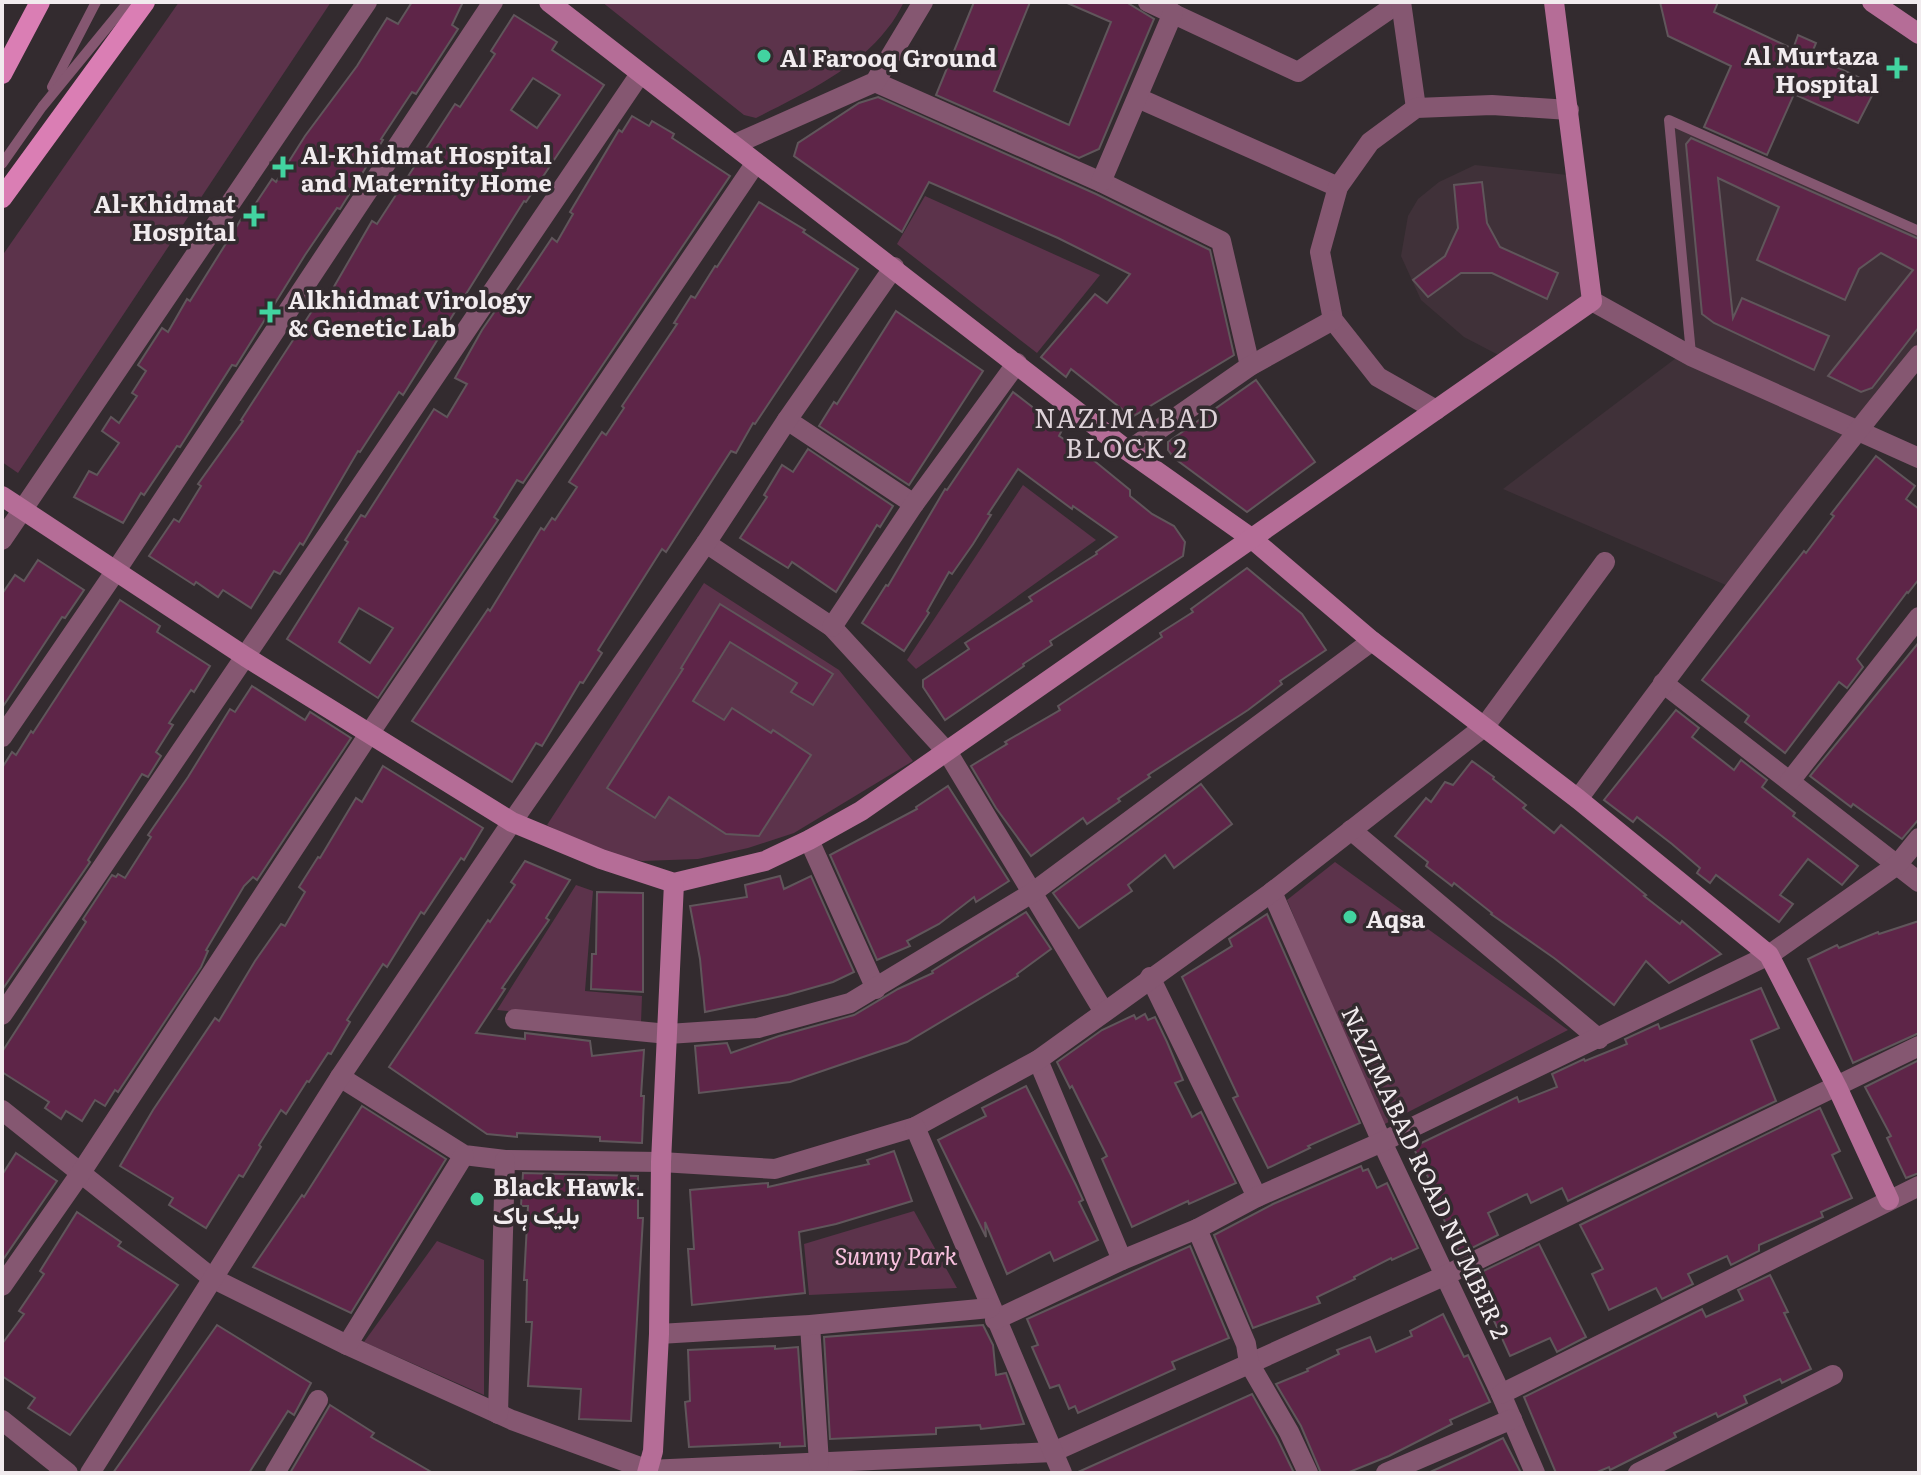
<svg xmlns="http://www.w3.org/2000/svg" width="1921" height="1475" viewBox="0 0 1921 1475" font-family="Literata,Vazirmatn,serif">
  <rect width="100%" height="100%" fill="#332b2f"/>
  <!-- built -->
  <g fill="#403139">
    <path d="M1669 120 1919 231V355L1735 589 1503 489 1684 352 1690 355Z"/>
    <path d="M1475 165 1577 176 1592 301 1508 360 1464 337 1421 300 1401 256 1408 216 1418 199 1439 182Z"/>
  </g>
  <!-- green -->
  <g fill="#5c334b">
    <path d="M179 2H331L18 473 2 462V256Z"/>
    <path d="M602 2H904C899 11 894 21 887 29 857 69 799 96 756 118L744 115Z"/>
    <path d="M925 196 1100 275 1037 353 897 244Z"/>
    <path d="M1023 485 1096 540 916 669 907 660Z"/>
    <path d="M704 583 839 670 913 761 794 833 748 848 698 859 642 861 594 850 547 825Z"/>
    <path d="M1335 862 1568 1030 1381 1126 1287 900Z"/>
    <path d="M576 885 593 891 585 991 642 996 641 1023 497 1010Z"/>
    <path d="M914 1211 957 1288 809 1295 804 1244Z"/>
    <path d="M437 1241 484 1260V1395L364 1342Z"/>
  </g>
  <!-- building -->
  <g fill="#5e2548" stroke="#60565b" stroke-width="2" fill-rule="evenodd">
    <path d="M412 2H463L452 25 458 29 416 94 412 92 381 139 383 140 345 201 340 209 337 208 305 255 236 366 232 365 180 447 177 446 144 495 141 493 123 523 74 497 89 471 97 475 119 443 102 431 111 417 119 423 137 396 132 393 146 371 138 365 162 328 168 332 187 299 190 301 245 213 248 215 272 179 276 182 305 136 357 66 387 18 398 24Z"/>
    <path d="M974 2H1030L994 91 1069 125 1111 22 1065 2H1126L1154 19 1099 149 1079 158 936 95Z"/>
    <path d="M1660 2H1718L1714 12 1793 49 1798 35 1816 43 1811 55 1877 86 1858 123 1794 94 1767 155 1704 127 1731 66 1668 36Z"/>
    <path d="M514 15 557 42 552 50 604 85 526 202 524 201 403 395 399 392 360 452 358 451 303 545 300 543 280 574 274 571 251 608 223 590 218 597 196 582 194 585 149 556 174 519 179 522 201 486 198 484 243 421 241 420 323 294 328 297 372 221 377 224 455 104 460 107 495 54 491 51ZM533 78 560 95 537 128 511 110Z"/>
    <path d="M878 97 1096 194 1210 250 1234 355 1132 417 1071 369 1066 377 1041 357 1095 294 1107 303 1130 274 1058 238 929 182 902 232 794 156 798 143 859 103Z"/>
    <path d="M632 116 649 126 652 121 674 134 672 138 730 176 523 483 517 480 494 517 498 520 378 698 287 639 348 542 345 540 361 515 365 517 434 409 447 417 467 384 455 378 482 330 502 301 507 305 552 238 557 242 573 214 570 212 619 130 622 132ZM359 608 393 628 370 663 339 642Z"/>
    <path d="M1691 138 1919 239V327L1872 388 1861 392 1828 376 1913 270 1881 253 1859 269 1845 300 1757 260 1779 207 1718 178 1733 318 1742 298 1829 336 1814 370 1714 323 1702 314 1686 144Z"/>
    <path d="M1482 182 1487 223 1500 247 1558 273 1547 299 1492 273H1461L1428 297 1413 280 1445 256 1458 228 1454 185Z"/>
    <path d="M759 202 805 230 803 232 858 269 755 424 753 423 736 453 731 451 666 552 662 549 598 650 602 653 583 683 580 682 542 746 536 743 512 782 412 721 488 609 490 611 541 528 544 530 552 518 555 520 577 487 569 482 602 432 606 435 624 408 622 406 677 324 674 323 691 296 695 298 715 266 717 267Z"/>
    <path d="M896 311 983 371 909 485 819 426 834 402 837 404Z"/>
    <path d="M1256 380 1315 462 1247 512 1174 458 1168 450V442Z"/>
    <path d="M1013 392 1062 430 1059 436 1081 450 1130 490V496L1152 514 1174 526 1185 542 1183 556 1050 641 1052 645 1023 664 1024 666 945 720 923 687V680L969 649 965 643 1032 601 1029 597 1097 554 1096 552 1117 537 1073 506 1072 509 1018 469 988 514 991 515 973 544 952 574 949 572 927 611 929 613 904 651 862 623 886 585 888 586 945 489 947 490Z"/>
    <path d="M808 449 893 506 880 527 877 525 836 592 792 562 788 568 740 538 767 497 764 495 782 465 793 472Z"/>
    <path d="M1876 456 1915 486 1906 499 1919 509V579L1908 593 1907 592 1857 659 1863 667 1847 688 1839 682 1785 753 1745 722 1749 716 1702 680 1804 551 1806 553 1834 516 1831 514Z"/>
    <path d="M38 560 84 590 65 618 62 617 2 708V594L15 575 24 581Z"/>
    <path d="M1247 568 1302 614 1326 650 1280 681 1282 684 1248 710 1148 775 1150 777 1118 799 1120 801 1087 824 1083 818 1031 856 996 808 971 766 1007 744 1005 742 1060 710 1058 706 1162 637 1160 633 1193 612 1191 609Z"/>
    <path d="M120 600 160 626 157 632 210 666 194 692 191 690 169 723 173 725 156 752 161 756 148 777 142 774 88 860 90 862 2 990V768L12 752 16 755 31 731 33 733Z"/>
    <path d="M720 604 833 674 813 705 791 692 797 683 730 642 693 701 724 720 732 708 771 733 773 730 811 755 759 836 726 834 669 797 655 818 607 788 683 669 681 668Z"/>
    <path d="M1919 642V819L1902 839 1853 804 1851 807 1810 776Z"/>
    <path d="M252 686 305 720 310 712 351 738 257 880 253 877 244 886 206 950 208 951 201 967 118 1092 115 1090 105 1106 95 1100 82 1121 66 1111 61 1119 45 1108 49 1102 2 1072V1052L86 922 83 919 112 875 116 877 118 874 125 878 151 837 148 835 188 777 230 709 235 712Z"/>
    <path d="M1676 710 1699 728 1692 737 1734 770 1741 760 1767 780 1762 787 1795 813 1793 816 1858 866 1842 885 1808 859 1780 895 1793 904 1779 922 1716 875 1710 883 1697 873 1700 868 1672 844 1637 817 1633 822 1604 800Z"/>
    <path d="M1472 761 1494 777 1493 779 1526 805 1523 808 1554 833 1561 825 1646 895 1644 896 1680 924 1682 921 1721 954 1669 983 1646 961 1614 1005 1554 958 1491 914 1492 913 1454 883 1452 886 1426 866 1428 862 1395 836 1426 798 1431 802 1445 782 1453 785Z"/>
    <path d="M383 766 483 828 464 860 461 858 424 914 421 912 387 967 383 964 347 1020 350 1022 331 1054 328 1053 309 1082 307 1081 286 1114 281 1110 259 1145 261 1147 243 1177 239 1175 206 1228 169 1205 173 1198 120 1166 153 1110 215 1018 219 1021 255 961 281 924 285 926 305 892 299 887 318 857 320 858 356 798 362 802Z"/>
    <path d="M1201 784 1232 824 1174 868 1165 855 1128 885 1132 891 1079 928 1053 893Z"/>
    <path d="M948 786 1009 881 976 902 974 897 939 924 907 941 910 946 877 960 830 855 917 809 916 807Z"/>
    <path d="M525 861 570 880 546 918 549 920 502 988 505 989 476 1033 525 1039V1033L590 1041 592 1056 644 1050 641 1096H644L642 1143 600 1141V1137L517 1133V1137L487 1134 389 1067 488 920 490 922 515 885 511 882Z"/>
    <path d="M780 876 784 889 811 876 854 972 833 982 787 995 705 1012 700 959 690 906 747 897 745 885Z"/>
    <path d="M597 892 643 893V992L591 989 592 954H596Z"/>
    <path d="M1026 912 1051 949 1017 974 1018 976 907 1042 790 1082 699 1093 695 1046 727 1043 731 1053 779 1036 854 1015 898 989 933 973 932 971Z"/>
    <path d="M1267 914 1360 1123 1308 1146 1310 1148 1268 1168 1233 1098 1238 1096 1182 977 1232 946 1229 939Z"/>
    <path d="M1919 921V1033L1853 1063 1808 959 1837 945 1839 948 1878 932 1879 934Z"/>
    <path d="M1761 988 1779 1028 1751 1040 1776 1101 1568 1201 1562 1188 1531 1203 1527 1194 1488 1213 1498 1235 1460 1254 1432 1194 1436 1193 1413 1147 1517 1097 1519 1102 1557 1087 1552 1074 1584 1059 1585 1061 1627 1044 1625 1039 1658 1024 1660 1029Z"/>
    <path d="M1145 1014 1148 1020 1155 1017 1167 1042 1183 1080 1175 1083 1192 1117 1201 1112 1236 1183 1189 1204 1188 1201 1132 1227 1102 1159 1107 1156 1072 1086 1070 1088 1057 1062 1102 1030 1134 1015 1136 1019Z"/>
    <path d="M1919 1060V1173L1906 1178 1887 1138 1891 1136 1865 1087Z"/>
    <path d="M1026 1086 1076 1185 1083 1200 1079 1202 1098 1240 1054 1261 1050 1252 1007 1274 985 1222 986 1237 938 1140 986 1116 982 1108Z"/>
    <path d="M362 1106 446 1159 351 1313 253 1267 302 1195 304 1197Z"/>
    <path d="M1820 1108 1840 1151 1832 1155 1852 1198 1821 1212 1823 1217 1759 1245V1251L1731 1265 1727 1256 1688 1274 1693 1284 1662 1299 1656 1288 1609 1310 1592 1274 1603 1269 1580 1225Z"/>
    <path d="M894 1151 912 1201 836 1224 799 1232 805 1293 692 1305 688 1249H694L690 1190 768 1183V1187L869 1164 867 1160Z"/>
    <path d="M16 1153 57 1181 2 1261V1175Z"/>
    <path d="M1361 1166 1363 1171 1368 1169 1377 1188 1387 1183 1418 1248 1392 1260 1391 1258 1354 1277 1355 1279 1317 1297 1320 1303 1253 1328 1214 1235 1273 1204Z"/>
    <path d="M523 1173 638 1176V1218H643L631 1421 579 1419 581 1389 528 1386 532 1322H526L527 1280H524L528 1206H521Z"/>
    <path d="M77 1212 121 1242 118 1246 178 1285 70 1435 28 1408 35 1398 2 1376V1344L24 1314 19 1311 44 1274 40 1271Z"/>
    <path d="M1539 1244 1586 1337 1557 1352 1550 1338 1510 1356 1486 1303 1481 1305 1469 1278Z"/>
    <path d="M1190 1246 1229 1338 1172 1362 1175 1369 1078 1413 1075 1406 1069 1409 1059 1385 1050 1388 1032 1347 1038 1345 1027 1319Z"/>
    <path d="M1770 1275 1788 1312 1784 1313 1811 1369 1782 1383 1780 1379 1744 1396 1747 1403 1718 1417 1716 1413 1674 1433 1676 1437 1610 1470 1609 1467 1595 1473H1556L1524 1397 1702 1309 1706 1317 1743 1300 1738 1290Z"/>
    <path d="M1443 1314 1464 1357 1468 1355 1490 1402 1450 1420 1452 1424 1389 1456 1347 1473H1321L1301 1426 1276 1384 1308 1371 1307 1369 1339 1354 1337 1350 1370 1337 1376 1352 1412 1336 1410 1331Z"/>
    <path d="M217 1325 311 1383 294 1415 288 1411 249 1473H113Z"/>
    <path d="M983 1325 993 1345 996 1375 1006 1373 1024 1424 981 1429 980 1425 936 1428V1434L830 1439 824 1337Z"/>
    <path d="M775 1346V1349L798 1347 805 1446 780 1447V1443L689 1447 685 1402 690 1401 688 1350Z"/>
    <path d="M1252 1394 1277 1438 1294 1473H1076Z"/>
    <path d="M330 1405 374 1433 371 1437 433 1473H290Z"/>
    <path d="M1503 1438 1521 1473H1428L1468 1455Z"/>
  </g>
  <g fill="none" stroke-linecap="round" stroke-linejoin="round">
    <!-- lane -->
    <g stroke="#855771" stroke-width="10">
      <path d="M52 87 96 2"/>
      <path d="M2 164 42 107 128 2"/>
      <path d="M1691 354 1669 120 1919 231"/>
    </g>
    <!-- street -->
    <g stroke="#855771" stroke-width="20">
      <path d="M1148 2 1298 72 1400 2"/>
      <path d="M1401 2 1416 108"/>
      <path d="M875 82 1101 182 1221 241 1250 366"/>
      <path d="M1138 98 1338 187"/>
      <path d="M733 145 875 82 923 2"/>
      <path d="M1101 182 1173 13"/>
      <path d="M1592 301 1691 356 1919 458"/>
      <path d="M1436 410 1378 377 1333 320 1320 252 1338 187 1370 142 1416 108 1492 105 1569 110"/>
      <path d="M787 420 914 504"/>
      <path d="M1128 451 1250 366 1333 320"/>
      <path d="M2 540 367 2"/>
      <path d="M706 543 832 627 948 753 1104 1012"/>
      <path d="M832 627 914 504 1017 363"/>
      <path d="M1663 683 1919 882"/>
      <path d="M2 737 115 572 493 2"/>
      <path d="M1790 781 1919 617"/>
      <path d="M1578 799C1689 648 1801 499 1919 355"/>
      <path d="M1351 830 1599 1039"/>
      <path d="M809 840 876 989"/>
      <path d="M1272 892 1382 1142 1501 1394 1535 1473"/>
      <path d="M1150 977 1257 1197"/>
      <path d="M2 1015 640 74"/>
      <path d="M515 1019 668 1034 758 1028 850 1003 1032 893 1372 641"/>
      <path d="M1038 1060 1122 1260"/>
      <path d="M340 1077 464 1155 505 1160 661 1162 775 1169 915 1127 1038 1060 1272 892 1485 726 1605 562"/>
      <path d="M2 1110 212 1278 347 1345 512 1420 648 1470 1053 1452 1444 1276 1919 1046"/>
      <path d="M915 1127 1062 1473"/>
      <path d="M1197 1229 1246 1344 1249 1363 1289 1432 1308 1473"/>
      <path d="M2 1286 80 1174 369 734 755 164"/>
      <path d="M995 1320 1122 1260 1197 1229 1257 1197 1382 1142 1769 955 1897 865 1919 838"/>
      <path d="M810 1325 819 1463"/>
      <path d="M659 1334 810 1325 990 1308"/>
      <path d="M347 1345 464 1155"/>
      <path d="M1501 1394 1919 1186"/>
      <path d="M498 1414 505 1160"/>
      <path d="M2 1420 68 1473"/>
      <path d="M90 1473 340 1077 512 822 706 543 787 420 894 267"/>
      <path d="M275 1473 318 1400"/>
      <path d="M1386 1473 1512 1419"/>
      <path d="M1638 1473 1833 1375"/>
    </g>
    <!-- secondary -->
    <g stroke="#b56d97" stroke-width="20">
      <path d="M549 2 1128 451 1251 538 1372 641 1578 799 1769 955 1837 1087 1889 1200"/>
      <path d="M1872 2 1919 34"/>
      <path d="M2 496 246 657 512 822 601 859 674 883 765 861 809 840 861 811 1592 301 1554 2"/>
      <path d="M647 1473 653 1451 659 1334 661 1162 674 883"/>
    </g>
    <!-- primary -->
    <g stroke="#da7eb4" stroke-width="20">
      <path d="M2 74 40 2"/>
      <path d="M2 198 145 2"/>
    </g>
  </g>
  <!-- markers -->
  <g fill="#42d4a0" stroke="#332b2f" stroke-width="3">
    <circle cx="764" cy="56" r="8"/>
    <path d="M1893 56h8v8h8v8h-8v8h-8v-8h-8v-8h8z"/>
    <path d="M279 155h8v8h8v8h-8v8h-8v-8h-8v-8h8z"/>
    <path d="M250 204h8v8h8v8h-8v8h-8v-8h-8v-8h8z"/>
    <path d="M266 300h8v8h8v8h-8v8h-8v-8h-8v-8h8z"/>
    <circle cx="1350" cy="917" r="8"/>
    <circle cx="477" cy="1199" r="8"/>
  </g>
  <g text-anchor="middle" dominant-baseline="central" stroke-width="7" stroke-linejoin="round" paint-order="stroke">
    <!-- poi labels -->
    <g font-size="24" font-weight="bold" fill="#f1ebee" stroke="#332b2f" text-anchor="start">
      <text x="1879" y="54" text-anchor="end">Al Murtaza<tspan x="1879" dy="28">Hospital</tspan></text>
      <text x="780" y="56">Al Farooq Ground</text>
      <text x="301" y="153">Al-Khidmat Hospital<tspan x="301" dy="28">and Maternity Home</tspan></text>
      <text x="236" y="202" text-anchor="end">Al-Khidmat<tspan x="236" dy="28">Hospital</tspan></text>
      <text x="288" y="298">Alkhidmat Virology<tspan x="288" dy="28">&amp; Genetic Lab</tspan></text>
      <text x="1366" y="917">Aqsa</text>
      <text x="493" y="1185">Black Hawk۔<tspan x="493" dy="28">بلیک ہاک</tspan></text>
    </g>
    <!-- street labels -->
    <g font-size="24" fill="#f1ebee" stroke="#332b2f">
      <text transform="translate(1427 1172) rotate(65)">NAZIMABAD ROAD NUMBER 2</text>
    </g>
    <!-- park labels -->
    <g font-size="24" font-style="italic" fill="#f9c1df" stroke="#332b2f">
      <text x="896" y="1254">Sunny Park</text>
    </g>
    <!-- neighbourhood labels -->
    <g font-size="26" letter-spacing="2" fill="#ddd2d8" stroke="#332b2f">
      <text x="1127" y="416">NAZIMABAD<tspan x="1127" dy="30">BLOCK 2</tspan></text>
    </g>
  </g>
  <!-- border -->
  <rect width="1921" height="1475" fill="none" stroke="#f1ebee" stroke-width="8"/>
</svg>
